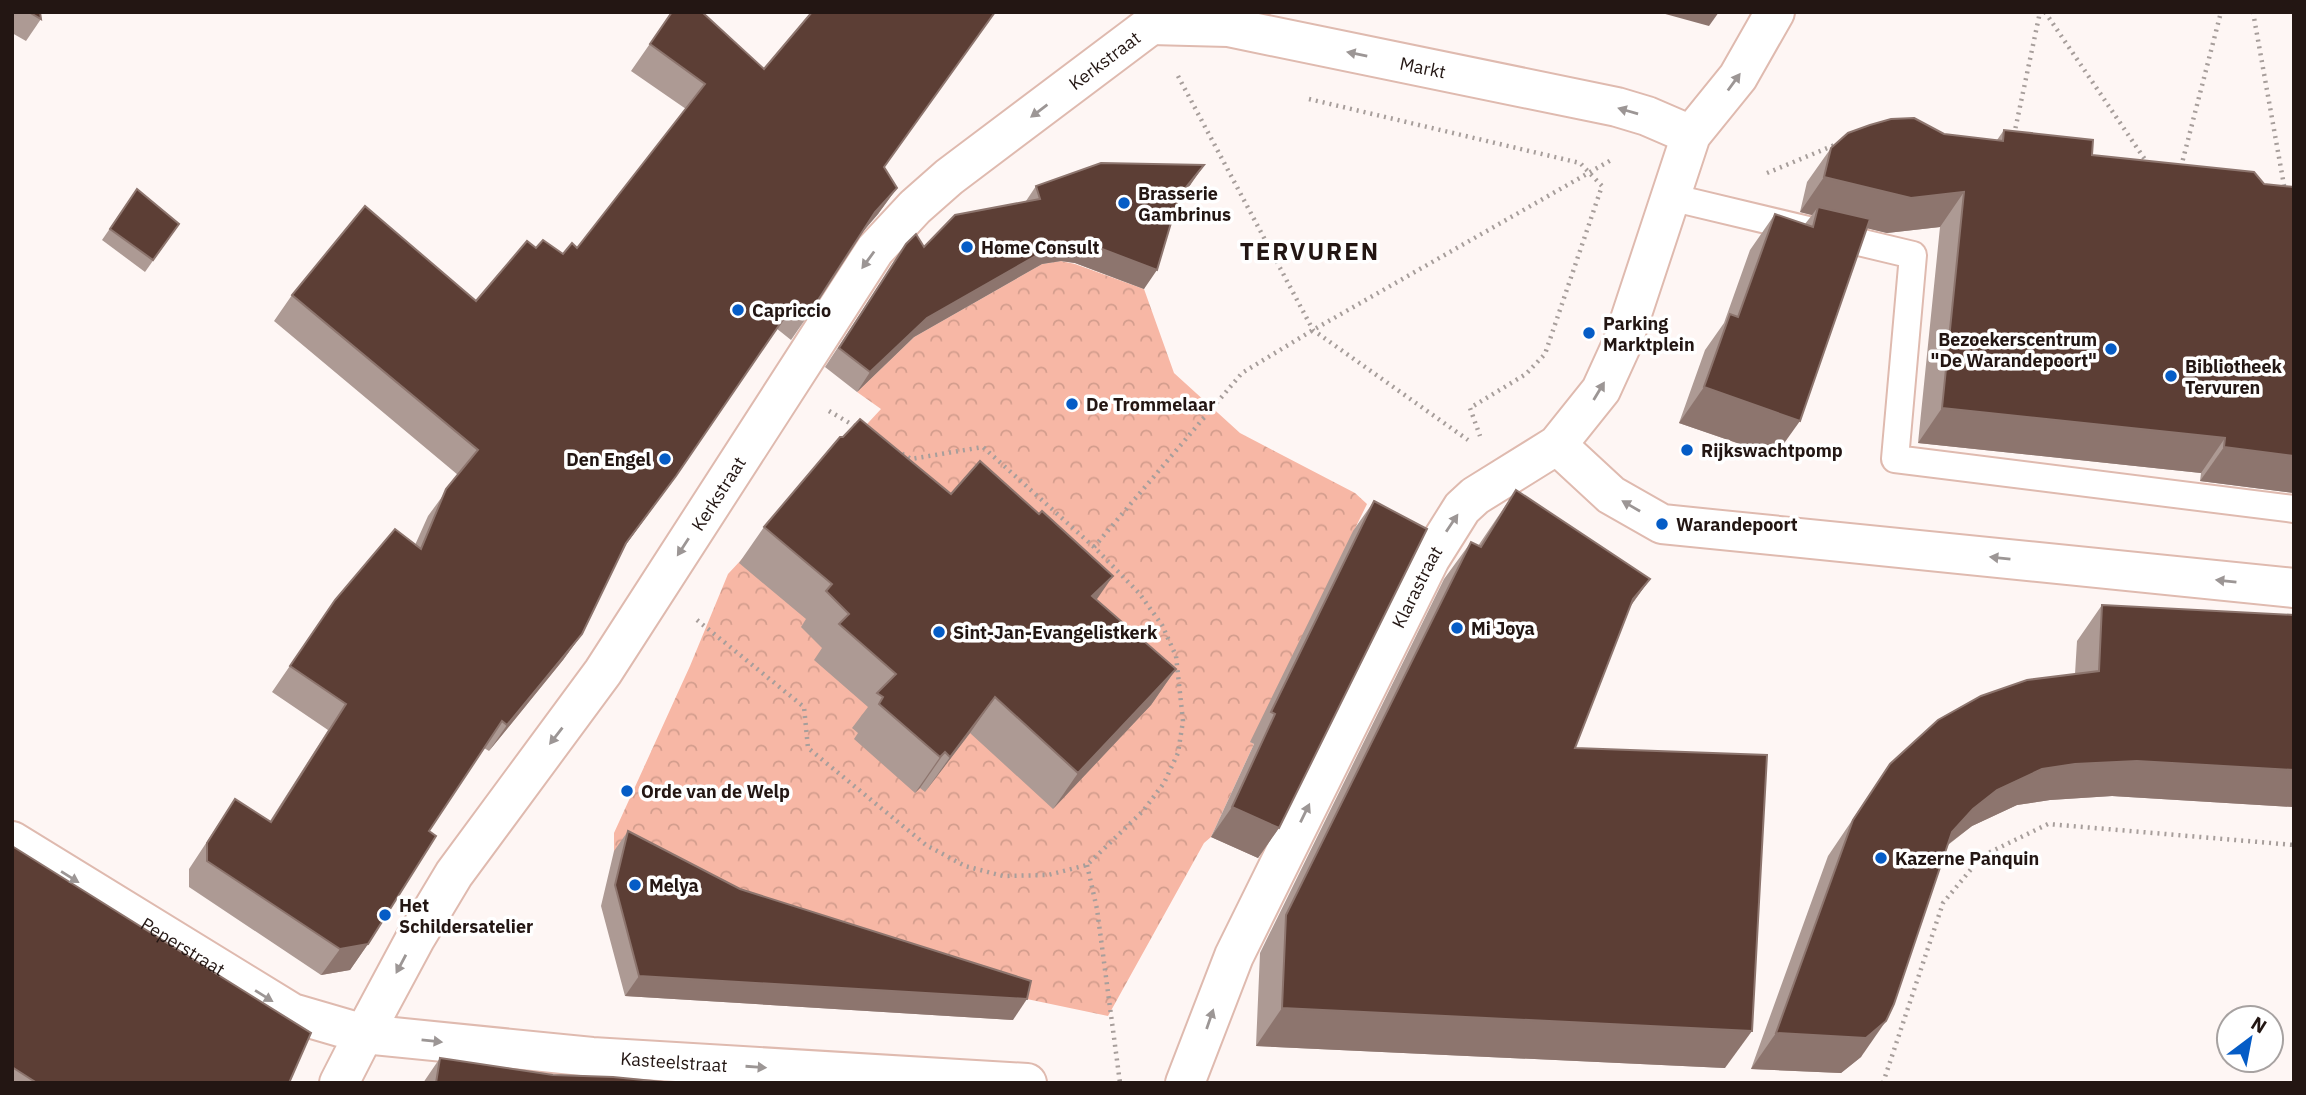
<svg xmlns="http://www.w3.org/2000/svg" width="2306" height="1095" viewBox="0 0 2306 1095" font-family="'IBM Plex Sans',sans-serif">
  <defs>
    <pattern id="forest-crowns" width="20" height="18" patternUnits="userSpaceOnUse" patternTransform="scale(1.75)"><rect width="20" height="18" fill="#f7b7a5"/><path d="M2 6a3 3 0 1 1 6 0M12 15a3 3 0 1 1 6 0" fill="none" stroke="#d39d8d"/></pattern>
  </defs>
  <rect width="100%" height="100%" fill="#fef6f4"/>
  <!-- forest -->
  <path fill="url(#forest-crowns)" d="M1061 261 1075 264 1144 289 1174 373 1240 433 1355 493 1367 504 1251 742 1254 744 1211 837 1204 843 1108 1016 1012 996 689 890 614 851V833L690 666 728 574 881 409 857 392 914 337 1042 264Z"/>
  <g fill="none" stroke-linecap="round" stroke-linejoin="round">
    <defs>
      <path id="lane" d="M1670 197 1913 255 1895 459 2294 509"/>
      <g id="street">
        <path d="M1557 445 1611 495 1662 524 2294 588"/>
        <path id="s1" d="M12 841 292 1013 364 1034 339 1083"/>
      </g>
      <g id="secondary">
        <path id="s2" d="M1151 25 1228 27 1617 107 1647 116 1691 135"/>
        <path id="s3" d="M1027 1083 592 1057 364 1034 415 939 454 874 603 672 875 250 915 207 949 177 1151 25"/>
        <path id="s4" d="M1185 1083 1234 956 1430 559 1462 508 1475 496 1557 445 1601 390 1622 344 1691 135 1738 77 1775 12"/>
      </g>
    </defs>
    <!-- lane casing -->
    <use href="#lane" stroke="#dfbaaf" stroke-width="30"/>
    <!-- street casing -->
    <use href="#street" stroke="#dfbaaf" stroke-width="42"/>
    <!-- secondary casing -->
    <use href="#secondary" stroke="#dfbaaf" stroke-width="42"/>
    <!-- path -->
    <g stroke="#a79e9b" stroke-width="4.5" stroke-dasharray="2 5" stroke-linecap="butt">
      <path d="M2045 12 2148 164"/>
      <path d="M2253 12 2285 191"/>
      <path d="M1178 76 1313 330 1468 440"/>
      <path d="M1309 99 1580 163 1602 186 1545 354 1526 374 1470 408 1480 436"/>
      <path d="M2014 135 2040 12"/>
      <path d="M2181 167 2221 12"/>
      <path d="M1767 173 1837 144"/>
      <path d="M829 411 858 428"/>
      <path d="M1094 547 1242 373 1313 330 1613 159"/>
      <path d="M697 620 804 707 808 748 926 845 965 866 1003 876 1048 875 1087 865 1143 811 1164 783 1178 753 1183 721 1176 656 1162 625 1139 593 1094 547 983 447 911 459 899 452"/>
      <path d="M1087 865 1097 909 1120 1083"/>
      <path d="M1883 1083 1943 903 1982 856 2048 824 2294 845"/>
    </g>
    <!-- lane -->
    <use href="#lane" stroke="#fff" stroke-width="26"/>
    <!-- street -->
    <use href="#street" stroke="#fff" stroke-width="38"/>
    <!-- secondary -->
    <use href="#secondary" stroke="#fff" stroke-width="38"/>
  </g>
  <!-- wall -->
  <g fill="#ad9a94">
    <path d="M12 12H40L41 19 26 41 12 33Z"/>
    <path d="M672 12 764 69 884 167 897 188 878 214 862 233 809 314 791 340 776 328 676 476 624 547 582 634 563 660 489 751 484 748 429 831 368 944 350 970 321 975 189 887V869L235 799 270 821 328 730 272 692 335 600 415 545 428 516 458 475 274 321 292 295 476 301 536 248 563 254 577 248 686 109 631 71Z"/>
    <path d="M2004 130 2092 155 2294 493 2200 481 2201 473 1918 443 1940 227 1887 233 1867 228 1775 456 1679 423 1705 350 1724 323 1750 250 1775 214 1805 224 1812 215 1800 212 1807 182 1831 148 1944 134 1997 140Z"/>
    <path d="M1191 184 1178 200 1144 289 1075 263 1061 261 1042 264 914 337 857 392 825 367 906 244 924 247 1026 201 1036 186Z"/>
    <path d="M137 189 179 224 145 272 102 240Z"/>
    <path d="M1516 490 1650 579 1630 607 1575 748 1725 1068 1256 1046 1260 953 1444 579 1471 542 1478 546Z"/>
    <path d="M951 494 1096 600 1176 669 1151 705 1053 809 970 733 925 792 920 788 915 793 854 739 858 733 852 728 868 707 814 660 822 648 801 627 806 619 739 563 764 527Z"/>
    <path d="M1374 501 1279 828 1258 858 1211 837 1254 744 1250 742 1353 531Z"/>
    <path d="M2102 605 2294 615V807L2112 796 2050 800 2017 805 1972 826 1948 845 1861 1057 1841 1073 1751 1069 1828 856 1890 764 2075 674 2077 641Z"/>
    <path d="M628 831 740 889 1013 1020 625 996 601 906 614 851Z"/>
    <path d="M12 846 289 1083H12Z"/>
    <path d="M440 1058 553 1075 674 1083H423Z"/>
  </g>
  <!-- shaded-wall -->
  <g fill="#8d756e">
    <path d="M1658 12H1719L1709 26Z"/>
    <path d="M1204 165 1191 184 1165 216 1179 196Z"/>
    <path d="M1824 177 1964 192 1940 227 1887 233 1816 216 1818 207 1812 215 1800 212Z"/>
    <path d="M897 188 878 214 857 238 875 212Z"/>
    <path d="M1075 241 1089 244 1157 270 1144 289 1075 263 1061 261 1042 264 914 337 857 392 870 372 927 318 1055 245Z"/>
    <path d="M1704 387 1800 421 1775 456 1679 423Z"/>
    <path d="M1942 408 2225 438 2201 473 1918 443Z"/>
    <path d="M2224 447 2294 456V493L2200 481Z"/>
    <path d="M676 476 657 502 608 569 626 543Z"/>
    <path d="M1113 576 1088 612 1092 596Z"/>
    <path d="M1650 579 1623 616 1633 599Z"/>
    <path d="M582 634 563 660 489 751 507 725Z"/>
    <path d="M1176 669 1151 705 1053 809 1078 773Z"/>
    <path d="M995 697 970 733 925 792 950 757Z"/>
    <path d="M945 752 920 788 915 793 940 757Z"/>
    <path d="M2137 761 2294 770V807L2112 796 2050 800 2017 805 1972 826 1947 845 1952 832 1973 809 1997 790 2042 769 2075 764Z"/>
    <path d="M1232 807 1279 828 1258 858 1211 837Z"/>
    <path d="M368 944 350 970 321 975 340 949Z"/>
    <path d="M639 976 1027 999 1013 1020 625 996Z"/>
    <path d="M1282 1008 1752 1031 1725 1068 1256 1046Z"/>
    <path d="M1886 1021 1861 1057 1841 1073 1751 1069 1776 1033Z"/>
  </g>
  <!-- building -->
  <g fill="#5c3e35" stroke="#8d756e" stroke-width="2">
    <path d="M29 12H40L41 19Z"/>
    <path d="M672 12H702L764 69 812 12H995L884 167 897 188 875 212 809 314 795 302 676 476 626 543 582 634 507 725 502 721 429 831 436 836 368 944 340 949 207 861V843L235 799 271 822 346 704 290 666 335 600 395 529 421 549 446 489 478 450 292 295 365 206 476 301 527 241 536 248 543 240 563 254 572 243 577 248 705 84 650 44Z"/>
    <path d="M1914 118 1944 134 2003 141 2004 130 2093 140 2092 155 2254 172 2264 184 2294 187V456L2224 447 2225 438 1942 408 1964 192 1911 198 1824 177 1831 148 1848 133 1870 125 1891 119Z"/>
    <path d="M1101 163 1204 165 1179 196 1157 270 1089 244 1075 241 1055 245 927 318 870 372 839 348 906 244 916 234 924 247 955 215 1040 199 1036 186Z"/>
    <path d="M137 189 179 224 153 260 110 229Z"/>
    <path d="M1818 207 1870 219 1800 421 1704 387 1730 314 1738 317 1775 214 1813 227Z"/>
    <path d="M860 419 951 494 980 461 1039 514 1042 511 1113 576 1092 596 1176 669 1078 773 995 697 950 757 945 752 940 757 879 704 883 697 877 693 896 674 839 624 849 614 826 591 832 584 764 527 840 437H843Z"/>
    <path d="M1516 490 1650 579 1633 599 1575 748 1767 755 1752 1031 1282 1008 1286 915 1471 542 1481 547Z"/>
    <path d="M1374 501 1427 529 1279 828 1232 807 1275 714 1271 712Z"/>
    <path d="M2102 605 2294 615V770L2137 761 2075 764 2042 769 1997 790 1973 809 1952 832 1894 1004 1886 1021 1866 1038 1776 1033 1853 820 1890 764 1938 720 1981 696 2027 680 2099 671Z"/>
    <path d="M628 831 740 889 1031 981 1027 999 639 976 615 885Z"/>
    <path d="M12 846 311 1033 289 1083H37L12 1067Z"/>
    <path d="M440 1058 553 1075 613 1077 674 1083H436Z"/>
  </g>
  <!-- one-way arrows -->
  <defs><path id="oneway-solid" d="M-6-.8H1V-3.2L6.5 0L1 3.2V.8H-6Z" transform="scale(1.75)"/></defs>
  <g fill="#9c9695">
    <use href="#oneway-solid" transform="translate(1357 54) rotate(-168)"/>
    <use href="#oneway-solid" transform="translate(1734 82) rotate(-54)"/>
    <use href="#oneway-solid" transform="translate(1039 111) rotate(143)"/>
    <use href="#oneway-solid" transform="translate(1628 111) rotate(-164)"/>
    <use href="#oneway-solid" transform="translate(868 260) rotate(126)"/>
    <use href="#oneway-solid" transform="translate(1599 391) rotate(-59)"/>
    <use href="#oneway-solid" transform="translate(1631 506) rotate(-150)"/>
    <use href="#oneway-solid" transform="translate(1452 523) rotate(-56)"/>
    <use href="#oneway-solid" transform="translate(683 547) rotate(123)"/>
    <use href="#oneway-solid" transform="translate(2000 558) rotate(-174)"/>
    <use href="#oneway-solid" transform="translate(2226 581) rotate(-174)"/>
    <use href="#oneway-solid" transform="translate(556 736) rotate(128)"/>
    <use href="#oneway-solid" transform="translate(1305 813) rotate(-64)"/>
    <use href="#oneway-solid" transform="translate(70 877) rotate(32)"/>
    <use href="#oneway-solid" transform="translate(401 964) rotate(118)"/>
    <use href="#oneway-solid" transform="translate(264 996) rotate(32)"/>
    <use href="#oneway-solid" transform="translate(1210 1019) rotate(-71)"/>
    <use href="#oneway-solid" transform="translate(432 1041) rotate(6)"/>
    <use href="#oneway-solid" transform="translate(756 1067) rotate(4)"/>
  </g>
  <!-- markers -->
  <g fill="#055cc6" stroke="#fff" stroke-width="2.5">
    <circle cx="1124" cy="203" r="7"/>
    <circle cx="967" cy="247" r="7"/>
    <circle cx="738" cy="310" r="7"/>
    <circle cx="1589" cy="333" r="7"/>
    <circle cx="2111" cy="349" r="7"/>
    <circle cx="2171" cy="376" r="7"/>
    <circle cx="1072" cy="404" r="7"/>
    <circle cx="1687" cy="450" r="7"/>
    <circle cx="665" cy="459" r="7"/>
    <circle cx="1662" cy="524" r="7"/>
    <circle cx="1457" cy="628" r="7"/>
    <circle cx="939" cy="632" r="7"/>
    <circle cx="627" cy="791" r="7"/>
    <circle cx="1881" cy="858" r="7"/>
    <circle cx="635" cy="885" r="7"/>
    <circle cx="385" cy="915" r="7"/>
  </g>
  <g text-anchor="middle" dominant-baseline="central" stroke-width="7" stroke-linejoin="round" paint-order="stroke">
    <!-- street labels -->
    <g font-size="18" fill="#231613" stroke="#fff">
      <text stroke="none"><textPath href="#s3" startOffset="1900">Kerkstraat</textPath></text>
      <text stroke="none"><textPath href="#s2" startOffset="276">Markt</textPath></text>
      <text stroke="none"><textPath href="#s3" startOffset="1312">Kerkstraat</textPath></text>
      <text stroke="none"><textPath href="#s4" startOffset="548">Klarastraat</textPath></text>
      <text stroke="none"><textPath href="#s1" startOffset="201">Peperstraat</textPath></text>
      <text transform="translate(674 1062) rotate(4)">Kasteelstraat</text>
    </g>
    <!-- poi labels -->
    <g font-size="18" font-weight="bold" fill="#231613" stroke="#fff" text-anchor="start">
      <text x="1138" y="193">Brasserie<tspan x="1138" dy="21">Gambrinus</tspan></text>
      <text x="981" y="247">Home Consult</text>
      <text x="752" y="310">Capriccio</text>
      <text x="1603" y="323">Parking<tspan x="1603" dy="21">Marktplein</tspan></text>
      <text x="2097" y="339" text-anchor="end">Bezoekerscentrum<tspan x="2097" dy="21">"De Warandepoort"</tspan></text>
      <text x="2185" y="366">Bibliotheek<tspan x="2185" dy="21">Tervuren</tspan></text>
      <text x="1086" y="404">De Trommelaar</text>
      <text x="1701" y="450">Rijkswachtpomp</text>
      <text x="651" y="459" text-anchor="end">Den Engel</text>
      <text x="1676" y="524">Warandepoort</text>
      <text x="1471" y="628">Mi Joya</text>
      <text x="953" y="632">Sint-Jan-Evangelistkerk</text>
      <text x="641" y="791">Orde van de Welp</text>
      <text x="1895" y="858">Kazerne Panquin</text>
      <text x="649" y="885">Melya</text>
      <text x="399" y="905">Het<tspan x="399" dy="21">Schildersatelier</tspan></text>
    </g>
    <!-- district labels -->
    <g font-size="24" font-weight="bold" letter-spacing="2" fill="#231613" stroke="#fff">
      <text x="1310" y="251">TERVUREN</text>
    </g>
  </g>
  <!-- border -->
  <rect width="2306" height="1095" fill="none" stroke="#231613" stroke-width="28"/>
  <!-- north arrow -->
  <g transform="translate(2250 1039) rotate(32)"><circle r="33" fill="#ffffff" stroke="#a7a2a1" stroke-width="2"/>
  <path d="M0-5L12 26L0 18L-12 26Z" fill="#055cc6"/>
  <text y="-10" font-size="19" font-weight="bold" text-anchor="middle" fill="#231613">N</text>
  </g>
</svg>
